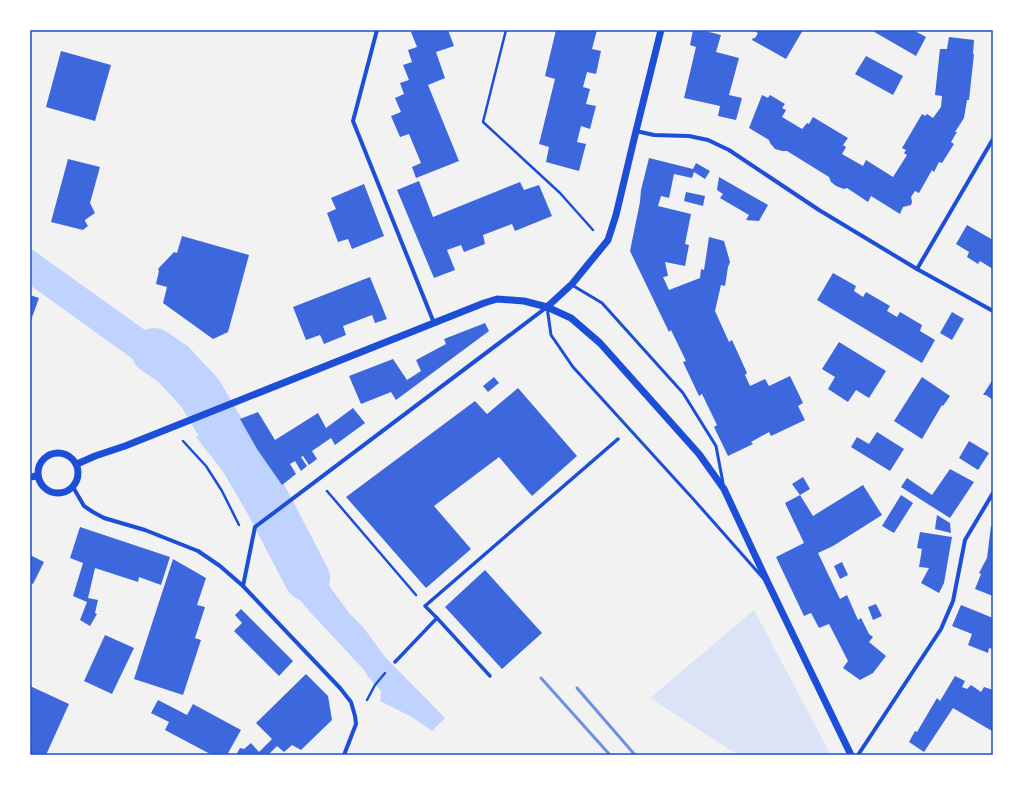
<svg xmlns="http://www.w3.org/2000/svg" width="1023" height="785" viewBox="0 0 1023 785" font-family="Mulish,sans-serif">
  <rect width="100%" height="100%" fill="#f2f2f2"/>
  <!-- green -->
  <path fill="#dbe4f7" d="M754 610 831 755H738L650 698Z"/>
  <!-- water -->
  <g fill="#bfd3fe">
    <path d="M30 248 201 370 221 385 178 401 169 385 30 285Z"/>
    <path d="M240 419 257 449 285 490 251 516 229 479 196 437Z"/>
    <path d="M296 508 303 533 304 551 349 613 363 627 385 657 445 718 432 731 412 717 380 701C384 688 377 688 370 679 368 677 366 674 365 671L310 612 289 587 265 538 262 534Z"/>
  </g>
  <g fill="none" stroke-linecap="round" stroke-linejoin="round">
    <!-- river -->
    <path stroke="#bfd3fe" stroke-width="46" d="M154 351 173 364 200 393 220 427 240 455 268 503 307 578"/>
  </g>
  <!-- building -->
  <g fill="#3d67dc">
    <path d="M416 30H448L454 46 436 52 445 78 428 85 459 161 416 178 412 167 421 163 409 134 400 137 391 116 401 112 395 98 404 94 400 83 409 80 403 65 412 62 408 50 417 47 411 32Z"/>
    <path d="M556 30H597L592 49 601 51 596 74 587 72 583 87 590 89 586 104 596 106 590 129 581 126 577 142 586 144 579 171 546 162 549 147 539 144 555 79 545 76Z"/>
    <path d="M693 30H701L721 35 716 52 739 58 729 95 742 98 736 120 718 116 720 106 684 98 696 47 690 45Z"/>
    <path d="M752 30H803L786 59 752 40 753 38H755L758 33Z"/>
    <path d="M871 30H913L926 37 916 56Z"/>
    <path d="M949 37 974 40 973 54H974L969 100H967L964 118 955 132H957L951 142 954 144 942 163 939 162 934 172 932 170 919 193 915 191 911 197 912 202 911 205 903 207 900 214 871 196 868 202 847 188 844 189 836 186 831 182 829 177 787 151H782L775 149 770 143 769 140 749 128 762 95 768 98 770 95 785 104 782 108 786 110 782 117 802 129 807 123 809 124 813 117 848 138 843 145 846 147 842 154 863 166 866 160 893 177 907 155 904 153 906 150 902 148 922 114 925 116 927 114 933 118 941 107 942 96 935 95 940 49H947Z"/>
    <path d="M61 51 111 65 95 121 46 107Z"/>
    <path d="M866 56 903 76 893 95 855 74Z"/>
    <path d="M649 158 693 169 696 163 710 171 705 179 694 172 692 178 674 174 669 198 661 196 658 206 691 214 685 244 689 245 685 266 665 262 668 276 663 277 669 290 700 278 701 269 704 270 709 237 724 241 730 262 728 267 725 286 721 285 715 311 729 342 732 340 747 373 745 375 750 386 765 379 769 386 790 376 803 403 798 406 805 420 771 436 769 432 751 442 753 444 728 456 714 427 717 425 702 394 699 396 683 362 686 361 671 330 669 332 630 251 640 202 641 190Z"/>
    <path d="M68 159 100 167 90 203 95 213 85 220V221L88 226 83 230 51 222Z"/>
    <path d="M719 177 768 205 759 221 746 220 749 215 720 198 723 194 717 190Z"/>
    <path d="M419 181 433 217 520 182 524 190 539 185 552 216 515 231 512 224 483 235 485 244 464 252 461 245 447 250 455 270 434 278 397 190Z"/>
    <path d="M364 184 384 236 352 249 348 239 338 242 327 213 336 209 331 198Z"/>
    <path d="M686 192 705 196 703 206 684 201Z"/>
    <path d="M967 225 993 240V269L980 261 978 264 967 257 969 252 956 244Z"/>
    <path d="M182 236 249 255 228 332 213 339 163 303 167 287 156 284 159 271 158 269 174 252 177 253Z"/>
    <path d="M833 273 856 286 854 291 863 297 866 292 890 306 887 311 897 317 900 312 922 325 920 331 935 340 922 363 817 300Z"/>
    <path d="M370 277 387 319 375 323 372 315 343 326 346 335 324 344 320 335 306 340 293 307Z"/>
    <path d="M30 295 39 298 30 323Z"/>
    <path d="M952 312 964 319 952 340 940 333Z"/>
    <path d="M485 323 489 331 396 400 391 392 361 404 349 376 393 359 407 380 421 371 416 360 446 344 444 339Z"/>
    <path d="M839 342 886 371 869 398 856 390 848 402 828 389 835 377 822 369Z"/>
    <path d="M494 377 499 383 488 392 483 386Z"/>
    <path d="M922 377 950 396 943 406 942 405 922 439 894 421Z"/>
    <path d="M993 379V400L986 395H983Z"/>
    <path d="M518 388 577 456 532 496 499 457 434 506 471 549 426 588 346 497 475 401 487 414Z"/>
    <path d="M353 408 365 423 335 445 331 438 312 451 317 459 309 465 303 456 301 457 307 466 301 471 295 461 290 464 296 474 282 485 257 449 240 419 258 412 275 440 318 413 326 428Z"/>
    <path d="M877 432 904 449 890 471 851 447 857 437 869 444Z"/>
    <path d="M969 441 989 453 978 470 959 458Z"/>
    <path d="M950 469 974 482 950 518 901 487 907 478 932 495Z"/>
    <path d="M803 477 810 489 800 495 792 484Z"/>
    <path d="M863 485 882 515 833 546 818 553 840 599 847 595 858 620 861 618 869 634 873 637 869 642 886 656 873 673 860 680 843 668 848 661 829 624 819 628 811 613 804 616 776 557 804 543 785 503 800 495 813 516Z"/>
    <path d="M901 495 913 503 894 533 882 526Z"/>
    <path d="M937 515 950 523 951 533 935 529Z"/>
    <path d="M991 526 993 527V596L975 589 981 574 979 573 987 558Z"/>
    <path d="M80 527 170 557 161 585 139 577 138 582 95 568 88 598 98 600 95 613 97 614 90 626 80 620 87 602 73 596 83 563 70 558Z"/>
    <path d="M920 532 952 537 944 583 939 593 921 583 929 568 919 567 922 549 917 548Z"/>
    <path d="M30 555 44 562 33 584 30 582Z"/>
    <path d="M173 559 206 578 197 605 205 607 195 638 201 640 183 695 134 679Z"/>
    <path d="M842 562 848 575 840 579 834 566Z"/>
    <path d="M485 570 542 633 502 669 445 607Z"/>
    <path d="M876 604 882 616 873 620 868 607Z"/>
    <path d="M961 605 993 618V649L989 648 988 653 968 645 972 634 952 626Z"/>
    <path d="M241 609 293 661 279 676 234 631 242 623 235 615Z"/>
    <path d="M105 635 134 648 112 694 84 681Z"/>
    <path d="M306 674 328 696 332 720 301 750 292 745 284 752 277 746 268 755H236L240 748 244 749 251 743 259 752 272 739 256 723Z"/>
    <path d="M955 676 965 681 962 687 967 689 971 685 981 692 984 687 993 690V729L992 731 953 708 924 752 909 742 915 731 917 732 937 698 940 701Z"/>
    <path d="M30 686 69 704 46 755H30V745L32 741 30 740Z"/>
    <path d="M158 700 187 715 193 704 241 730 227 755H212L165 730 169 722 151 713Z"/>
  </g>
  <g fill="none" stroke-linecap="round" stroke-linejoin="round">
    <!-- path -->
    <g stroke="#1d4ed8" stroke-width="2.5">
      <path d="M506 30 483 122 560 193 593 230"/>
      <path d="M183 441 206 466 222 491 239 525"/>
      <path d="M327 491 416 595"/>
      <path d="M367 700 375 685 385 673"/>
    </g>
    <!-- service -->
    <g stroke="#1d4ed8" stroke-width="3">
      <path d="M572 285 602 303 683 393 716 446 723 483"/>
      <path d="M547 307 551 335 573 367 695 501 763 578"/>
    </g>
    <!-- pedestrian -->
    <g stroke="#1d4ed8" stroke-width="3.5">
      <path d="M437 618 490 676"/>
      <path d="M395 662 437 618 425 606 618 439"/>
    </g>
    <!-- minor -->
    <g stroke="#1d4ed8" stroke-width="4">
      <path d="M377 30 353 121 434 323"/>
      <path d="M636 131 654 135 689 136 708 140 729 150 819 210 917 269 993 311"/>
      <path d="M917 269 993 139"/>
      <path d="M73 487 84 506 93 512 104 518 145 530 198 551 220 566 243 586 340 688 351 702 355 716 356 724 344 755"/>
      <path d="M243 586 255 527 547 307"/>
      <path d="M858 755 941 629 953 601 965 540 993 493"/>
    </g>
    <!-- tertiary -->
    <g stroke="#1d4ed8" stroke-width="7">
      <path d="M547 307 572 284 608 240 616 215 636 131 661 30"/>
      <circle cx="58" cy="473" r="20"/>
      <path d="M77 464 95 456 125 446 484 303 497 299 524 301 547 307 571 318 600 343 699 454 724 489 768 583 851 755"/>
      <path d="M30 477 38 476"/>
    </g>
    <!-- rail -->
    <g stroke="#7290e2" stroke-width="3">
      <path d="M541 678 610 755"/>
      <path d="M577 688 635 755"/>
    </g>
  </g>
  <!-- border -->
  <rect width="1023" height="785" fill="none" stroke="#ffffff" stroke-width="62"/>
  <rect x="31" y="31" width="961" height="723" fill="none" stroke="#1d4ed8" stroke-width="1.5"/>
</svg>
